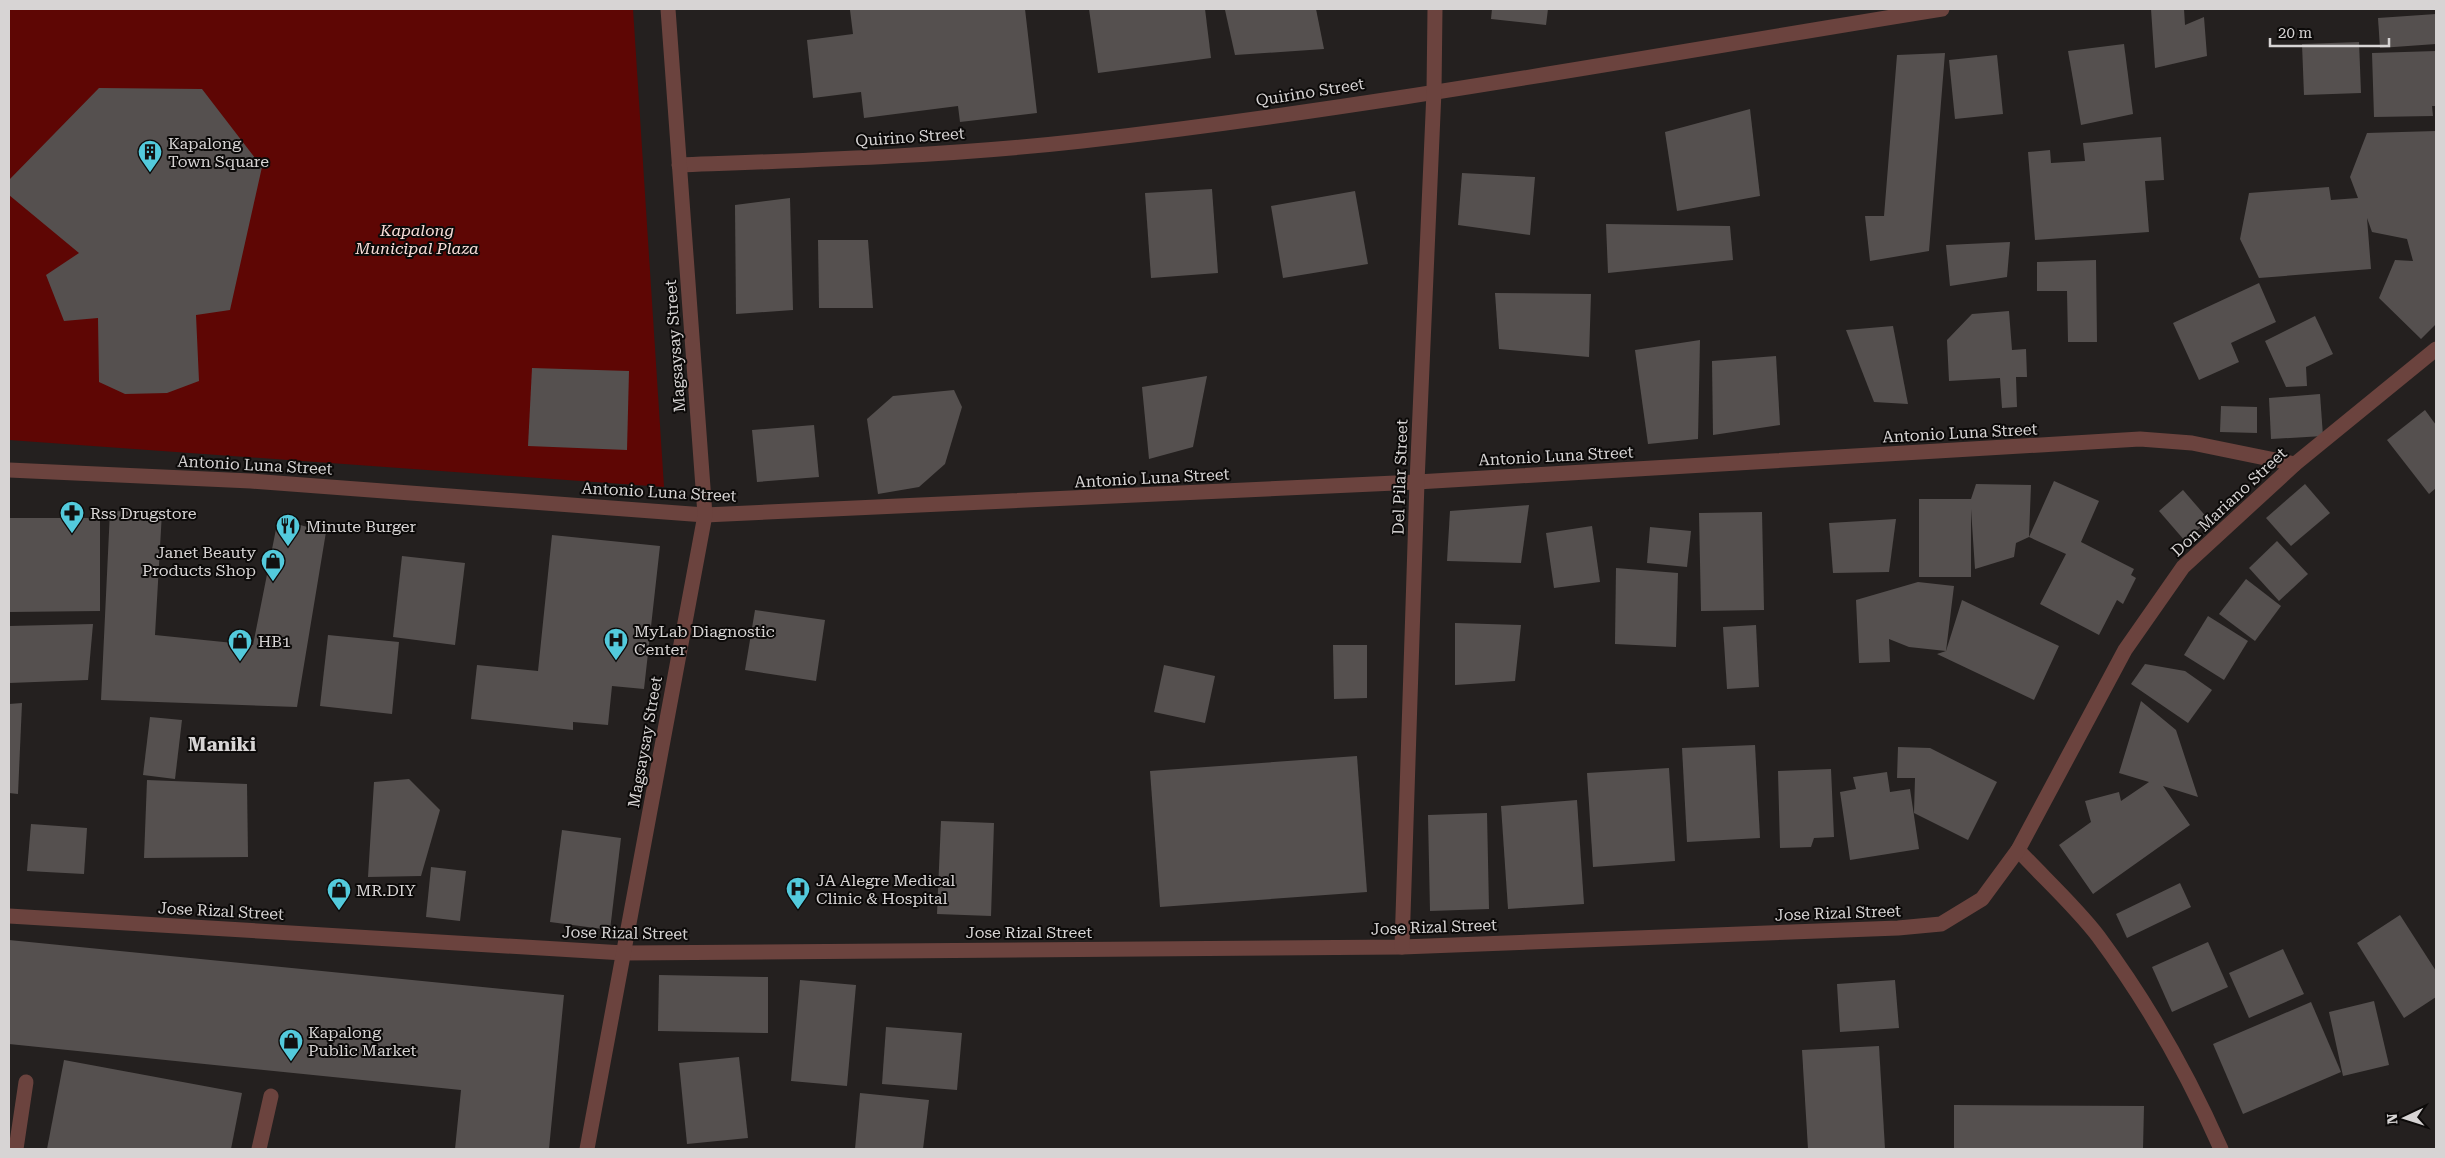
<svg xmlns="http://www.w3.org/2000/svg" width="2445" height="1158" viewBox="0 0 2445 1158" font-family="'Roboto Serif',serif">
  <rect width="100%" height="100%" fill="#24201f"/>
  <!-- park -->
  <path fill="#5e0604" d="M9 9H633L664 487 9 440Z"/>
  <!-- building -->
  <g fill="#55504f">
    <path d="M858 9H1025L1037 113 960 122 958 106 864 118 861 92 813 98 807 40 853 34 850 10Z"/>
    <path d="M1089 9H1205L1211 58 1098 73Z"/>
    <path d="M1228 9H1316L1324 49 1235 55 1225 10Z"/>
    <path d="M1492 9H1548L1546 25 1491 19Z"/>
    <path d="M2151 9H2184L2185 25 2204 17 2207 56 2155 68Z"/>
    <path d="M2436 14V44L2380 48 2378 18Z"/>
    <path d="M2359 42 2361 93 2304 95 2302 44Z"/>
    <path d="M2124 44 2133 114 2081 125 2068 51Z"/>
    <path d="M2436 51V106H2432L2433 116 2374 117 2372 53Z"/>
    <path d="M1945 53 1929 251 1870 261 1865 216H1884L1897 55Z"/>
    <path d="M1997 55 2003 114 1955 119 1949 60Z"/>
    <path d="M99 88 202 89 262 167 230 310 196 315 199 381 167 393 125 394 99 382 98 318 64 321 46 275 79 253 9 195V180Z"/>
    <path d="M1750 109 1760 196 1677 211 1665 132Z"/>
    <path d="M2436 131V324L2421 339 2379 298 2395 260 2413 261 2407 239 2372 232 2367 218 2371 269 2259 278 2240 239 2249 193 2329 187 2331 200 2358 198 2350 177 2367 133Z"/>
    <path d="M2161 137 2164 180 2145 181 2149 232 2035 240 2028 152 2050 150 2051 163 2085 161 2083 143Z"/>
    <path d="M1462 173 1535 177 1530 235 1458 225Z"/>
    <path d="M1212 189 1218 273 1151 278 1145 193Z"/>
    <path d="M1355 191 1368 264 1283 278 1271 206Z"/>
    <path d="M790 198 793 310 736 314 735 205Z"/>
    <path d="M1606 224 1730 226 1733 260 1608 273Z"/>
    <path d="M818 240H868L873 308H819Z"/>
    <path d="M2010 242 2007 277 1950 286 1946 245Z"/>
    <path d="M2096 260 2097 342H2068L2067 291H2037V262Z"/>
    <path d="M2259 283 2276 322 2231 343 2239 362 2199 380 2173 323Z"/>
    <path d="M1495 293 1591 294 1589 357 1499 349Z"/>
    <path d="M2009 311 2012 350 2026 349 2027 377H2016L2017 407 2002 408 2000 378 1949 381 1947 340 1972 314Z"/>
    <path d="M2315 316 2333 354 2306 367 2307 386 2286 387 2265 341Z"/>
    <path d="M1893 326 1908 404 1874 402 1846 330Z"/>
    <path d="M1700 340 1698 439 1648 444 1635 350Z"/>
    <path d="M1776 356 1780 425 1713 435 1712 361Z"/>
    <path d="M532 368 629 371 627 450 528 446Z"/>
    <path d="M1207 376 1193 447 1149 459 1142 387Z"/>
    <path d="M954 390 962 407 945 464 919 487 878 494 867 419 893 396Z"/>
    <path d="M2320 394 2323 436 2271 439 2269 398Z"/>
    <path d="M2221 406 2257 407V433L2220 432Z"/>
    <path d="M2425 410 2436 425V488L2429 494 2387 440Z"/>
    <path d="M814 425 819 477 757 482 752 430Z"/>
    <path d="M2054 481 2099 501 2081 542 2134 569 2131 575 2136 578 2123 604 2117 600 2099 635 2040 604 2066 554 2029 537Z"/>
    <path d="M1976 484 2031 485 2029 537 2016 543 2014 557 1975 569 1971 509V577H1919V499H1971Z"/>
    <path d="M2305 484 2330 513 2291 546 2266 518Z"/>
    <path d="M2183 490 2209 520 2185 541 2159 511Z"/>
    <path d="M1529 505 1521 563 1447 561 1450 511Z"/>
    <path d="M110 511 162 512 155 635 253 645 278 519 326 532 297 707 101 700Z"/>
    <path d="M1762 512 1764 610 1701 611 1699 513Z"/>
    <path d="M9 518H100V611L9 612Z"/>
    <path d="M1896 519 1889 572 1833 573 1829 523Z"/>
    <path d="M1592 526 1600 582 1554 588 1546 533Z"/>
    <path d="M1650 527 1691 531 1687 567 1647 563Z"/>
    <path d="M552 535 660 546 644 689 612 686 608 725 573 722V730L471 719 477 665 538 671Z"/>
    <path d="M2277 541 2308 574 2279 601 2249 568Z"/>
    <path d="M402 556 465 563 455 645 393 637Z"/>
    <path d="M1616 568 1678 573 1676 647 1615 644Z"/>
    <path d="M2246 579 2281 606 2255 641 2219 614Z"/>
    <path d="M1918 582 1954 586 1946 651 1909 647 1889 639 1890 662 1859 663 1856 600Z"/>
    <path d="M1962 600 2059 646 2034 700 1937 654 1946 651Z"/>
    <path d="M755 610 825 620 816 681 745 670Z"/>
    <path d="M2208 616 2248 641 2224 680 2184 655Z"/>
    <path d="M1455 623 1521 625 1515 681 1455 685Z"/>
    <path d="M93 624 88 680 9 683V626Z"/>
    <path d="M1756 625 1759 687 1727 689 1723 627Z"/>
    <path d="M328 635 399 642 392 714 320 706Z"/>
    <path d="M1333 645H1367V698L1334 699Z"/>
    <path d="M2145 664 2185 671 2212 690 2188 723 2131 684Z"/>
    <path d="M1164 665 1215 676 1205 723 1154 712Z"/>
    <path d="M2141 701 2176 730 2198 797 2163 786 2190 825 2093 894 2059 845 2091 822 2085 801 2119 792 2121 801 2149 782 2119 773Z"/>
    <path d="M22 703 18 794 9 793V704Z"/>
    <path d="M150 717 182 720 175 779 143 775Z"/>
    <path d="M1755 745 1760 838 1687 842 1682 748Z"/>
    <path d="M1898 747 1930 748 1997 782 1968 840 1914 813 1915 778H1897Z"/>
    <path d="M1357 756 1367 892 1160 907 1150 771Z"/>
    <path d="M1669 768 1675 861 1593 867 1587 773Z"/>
    <path d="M1831 769 1834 837 1814 838 1811 847 1780 848 1778 771Z"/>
    <path d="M1887 772 1890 792 1910 789 1919 849 1850 860 1840 792 1856 789 1853 777Z"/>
    <path d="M409 779 440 810 421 876 368 877 374 782Z"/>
    <path d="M147 780 247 784 248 857 144 858Z"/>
    <path d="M1577 800 1584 904 1508 909 1501 806Z"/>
    <path d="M1487 813 1489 909 1430 911 1428 815Z"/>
    <path d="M941 821 994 823 991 916 937 914Z"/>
    <path d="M31 824 87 828 84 874 27 871Z"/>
    <path d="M562 830 621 838 610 930 550 922Z"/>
    <path d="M431 867 466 871 460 921 426 917Z"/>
    <path d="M2180 883 2191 907 2127 938 2116 914Z"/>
    <path d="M2400 915 2436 971V997L2404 1018 2357 943Z"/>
    <path d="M9 940 564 995 549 1149H455L461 1090 9 1044Z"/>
    <path d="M2208 942 2228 987 2172 1012 2152 967Z"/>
    <path d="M2283 949 2304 994 2249 1018 2229 973Z"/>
    <path d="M659 975 768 977V1033L658 1031Z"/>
    <path d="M800 980 856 985 847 1086 791 1081Z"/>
    <path d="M1895 980 1899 1028 1840 1032 1837 984Z"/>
    <path d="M2374 1001 2389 1065 2343 1076 2329 1012Z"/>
    <path d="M2311 1002 2341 1072 2243 1114 2213 1044Z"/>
    <path d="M886 1027 962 1033 957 1090 882 1084Z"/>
    <path d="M1879 1046 1885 1149H1808L1802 1050Z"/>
    <path d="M739 1057 748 1138 687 1144 679 1063Z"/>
    <path d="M64 1060 242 1093 231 1149H47Z"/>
    <path d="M860 1093 929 1100 923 1149H855Z"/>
    <path d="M1954 1105 2144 1106 2143 1149H1954Z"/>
  </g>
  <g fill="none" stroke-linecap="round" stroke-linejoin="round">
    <!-- minor -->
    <g stroke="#6b433e" stroke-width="15">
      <path d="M679 165C814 160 948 156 1082 141 1370 108 1656 55 1942 9"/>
      <path d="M9 470 251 481 705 515 1417 482 2140 439 2192 443 2295 464"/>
      <path d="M2018 850C2043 877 2076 907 2098 936 2147 1002 2188 1074 2221 1149"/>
      <path d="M9 916 624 953 1402 947 1898 928 1941 924 1982 899 2018 850 2125 650 2183 567 2295 464 2436 349"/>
      <path d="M1402 947 1417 482 1434 91 1435 9"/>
      <path d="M16 1149 26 1082"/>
      <path d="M259 1149 271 1096"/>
      <path d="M587 1149 705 515 668 9"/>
    </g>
  </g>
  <!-- icons -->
  <defs>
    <symbol id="building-pin" viewBox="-11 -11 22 30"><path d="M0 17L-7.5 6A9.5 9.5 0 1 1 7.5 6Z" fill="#53cadc" stroke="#0c0a09"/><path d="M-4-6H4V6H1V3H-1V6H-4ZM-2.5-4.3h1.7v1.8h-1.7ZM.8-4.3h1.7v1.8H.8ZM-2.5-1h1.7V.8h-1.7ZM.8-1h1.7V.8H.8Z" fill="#111"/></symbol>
    <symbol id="pharmacy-pin" viewBox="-11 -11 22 30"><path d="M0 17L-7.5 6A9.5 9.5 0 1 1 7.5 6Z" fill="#53cadc" stroke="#0c0a09"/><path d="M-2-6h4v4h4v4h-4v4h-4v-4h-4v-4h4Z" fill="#111"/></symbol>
    <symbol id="restaurant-pin" viewBox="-11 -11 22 30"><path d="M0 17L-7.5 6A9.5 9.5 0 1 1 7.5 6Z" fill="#53cadc" stroke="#0c0a09"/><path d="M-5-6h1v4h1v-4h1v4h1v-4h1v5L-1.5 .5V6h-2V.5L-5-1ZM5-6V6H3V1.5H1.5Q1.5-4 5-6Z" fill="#111"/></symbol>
    <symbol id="shop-pin" viewBox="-11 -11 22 30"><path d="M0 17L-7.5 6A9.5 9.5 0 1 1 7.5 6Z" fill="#53cadc" stroke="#0c0a09"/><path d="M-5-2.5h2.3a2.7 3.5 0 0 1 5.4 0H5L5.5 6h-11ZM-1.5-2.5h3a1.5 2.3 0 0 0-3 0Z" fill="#111"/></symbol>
    <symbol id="hospital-pin" viewBox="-11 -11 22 30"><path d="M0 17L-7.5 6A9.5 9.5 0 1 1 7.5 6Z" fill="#53cadc" stroke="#0c0a09"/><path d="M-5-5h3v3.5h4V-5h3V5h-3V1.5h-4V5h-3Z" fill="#111"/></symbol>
  </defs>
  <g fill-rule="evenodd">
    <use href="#building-pin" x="136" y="138" width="28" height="38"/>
    <use href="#pharmacy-pin" x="58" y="499" width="28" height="38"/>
    <use href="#restaurant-pin" x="274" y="512" width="28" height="38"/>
    <use href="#shop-pin" x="259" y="547" width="28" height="38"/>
    <use href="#hospital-pin" x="602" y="626" width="28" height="38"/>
    <use href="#shop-pin" x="226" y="627" width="28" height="38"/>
    <use href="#hospital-pin" x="784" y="875" width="28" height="38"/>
    <use href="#shop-pin" x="325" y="876" width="28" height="38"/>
    <use href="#shop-pin" x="277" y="1027" width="28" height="38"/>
  </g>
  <g text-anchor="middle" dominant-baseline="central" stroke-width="4" stroke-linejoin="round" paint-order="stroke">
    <!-- street labels -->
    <g font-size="16" fill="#d7d4d4" stroke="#0c0a09">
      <text transform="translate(1310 92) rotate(-9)">Quirino Street</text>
      <text transform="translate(910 137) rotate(-4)">Quirino Street</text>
      <text transform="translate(675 346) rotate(-94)">Magsaysay Street</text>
      <text transform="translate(1960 433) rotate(-3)">Antonio Luna Street</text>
      <text transform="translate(1556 456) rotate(-3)">Antonio Luna Street</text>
      <text transform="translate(255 465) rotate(3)">Antonio Luna Street</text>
      <text transform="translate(1400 477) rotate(-88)">Del Pilar Street</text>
      <text transform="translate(1152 478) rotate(-3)">Antonio Luna Street</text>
      <text transform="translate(659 492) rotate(3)">Antonio Luna Street</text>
      <text transform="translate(2229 502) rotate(-43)">Don Mariano Street</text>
      <text transform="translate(645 742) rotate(-80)">Magsaysay Street</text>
      <text transform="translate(221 911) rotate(3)">Jose Rizal Street</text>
      <text transform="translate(1838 913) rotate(-2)">Jose Rizal Street</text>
      <text transform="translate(1434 927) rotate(-2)">Jose Rizal Street</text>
      <text x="1029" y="932">Jose Rizal Street</text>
      <text transform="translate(625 933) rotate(1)">Jose Rizal Street</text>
    </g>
    <!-- poi labels -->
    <g font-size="16" fill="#d7d4d4" stroke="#0c0a09" text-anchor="start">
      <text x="168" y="143">Kapalong<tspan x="168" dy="18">Town Square</tspan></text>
      <text x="90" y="513">Rss Drugstore</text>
      <text x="306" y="526">Minute Burger</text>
      <text x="256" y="552" text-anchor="end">Janet Beauty<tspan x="256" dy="18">Products Shop</tspan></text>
      <text x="634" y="631">MyLab Diagnostic<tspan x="634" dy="18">Center</tspan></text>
      <text x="258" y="641">HB1</text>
      <text x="816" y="880">JA Alegre Medical<tspan x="816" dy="18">Clinic &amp; Hospital</tspan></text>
      <text x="356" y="890">MR.DIY</text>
      <text x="308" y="1032">Kapalong<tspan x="308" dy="18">Public Market</tspan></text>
    </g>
    <!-- park labels -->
    <g font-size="16" font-style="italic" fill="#f8ddd8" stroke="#0c0a09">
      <text x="417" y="230">Kapalong<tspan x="417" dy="18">Municipal Plaza</tspan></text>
    </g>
    <!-- quarter labels -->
    <g font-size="19" font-weight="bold" fill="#d7d4d4" stroke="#0c0a09">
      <text x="222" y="744">Maniki</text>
    </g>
  </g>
  <!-- border -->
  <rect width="2445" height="1158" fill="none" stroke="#d7d4d4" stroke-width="20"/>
  <!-- north arrow -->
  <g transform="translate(2405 1118) rotate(266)" stroke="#0c0a09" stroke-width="4" paint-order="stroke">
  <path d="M0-4L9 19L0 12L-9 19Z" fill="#d7d4d4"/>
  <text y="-8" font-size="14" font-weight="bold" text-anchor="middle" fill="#d7d4d4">N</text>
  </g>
  <!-- scale -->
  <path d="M2270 38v8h119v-8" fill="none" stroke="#d7d4d4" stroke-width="2.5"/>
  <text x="2278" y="38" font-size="15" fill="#d7d4d4" stroke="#0c0a09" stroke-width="4" paint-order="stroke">20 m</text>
</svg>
